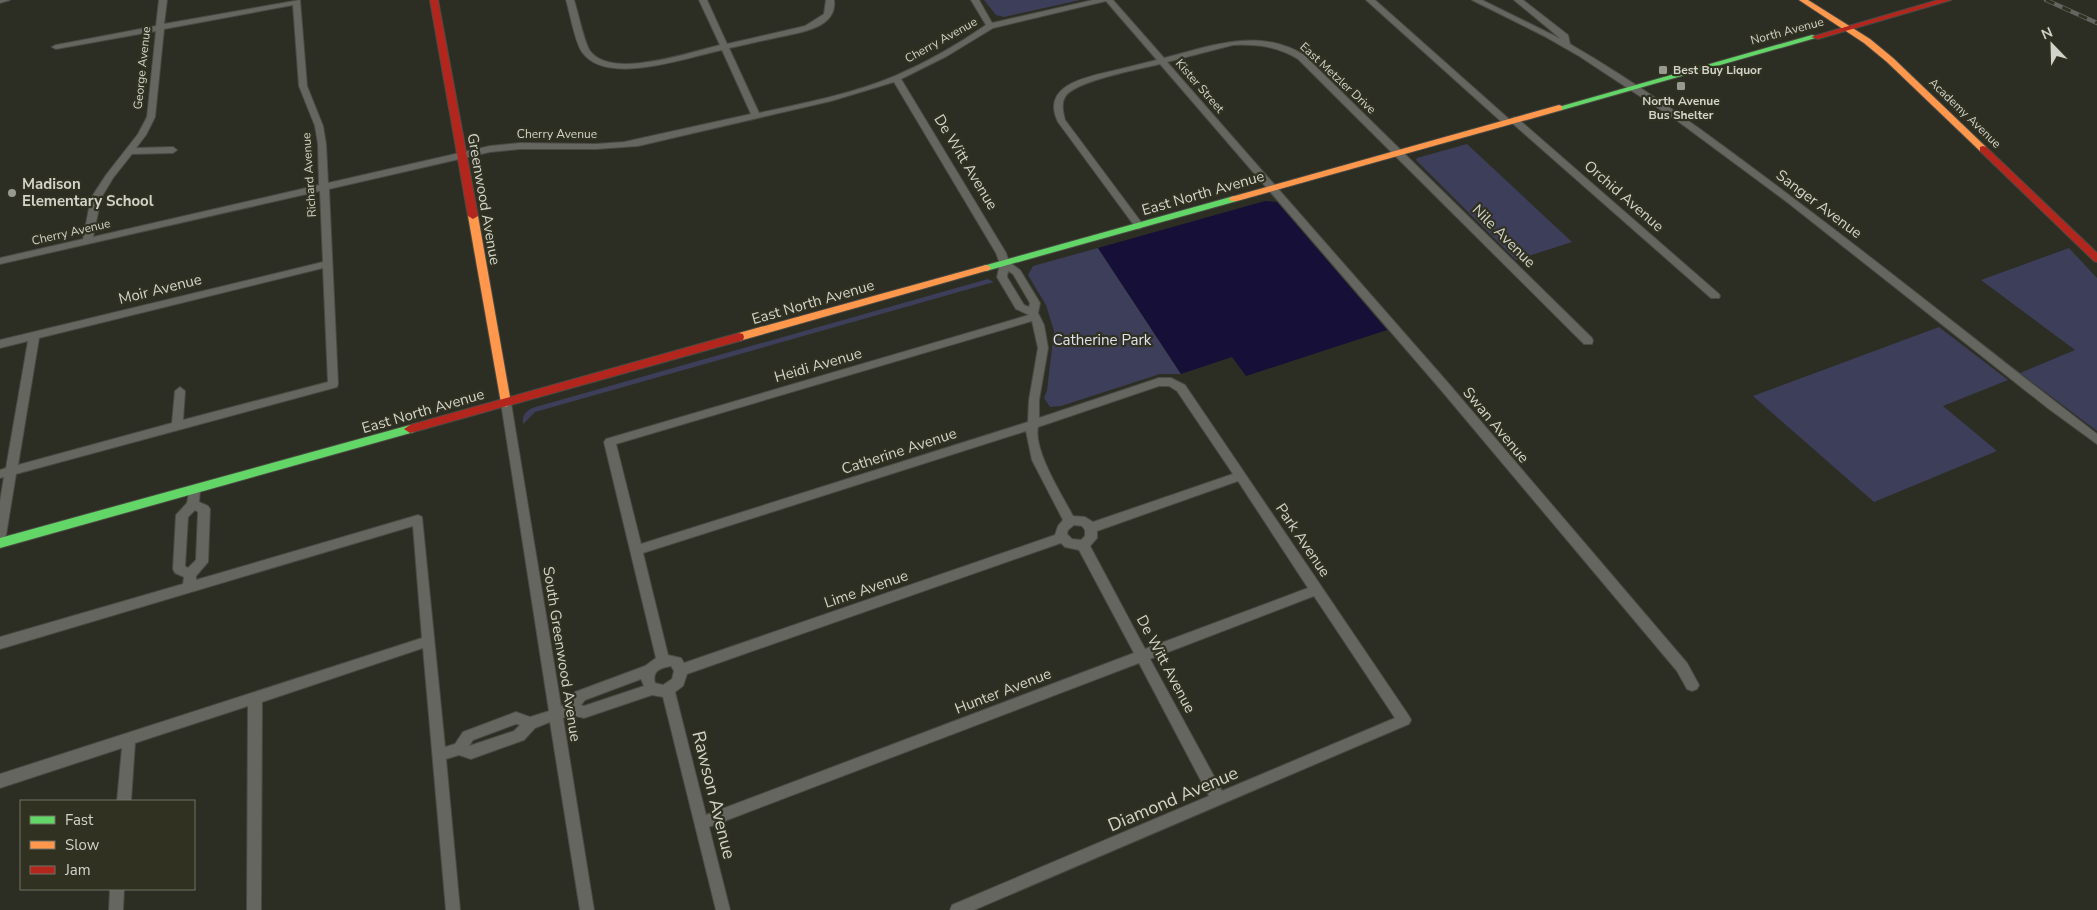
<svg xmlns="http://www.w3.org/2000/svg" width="2097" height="910" viewBox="0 0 2097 910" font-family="'Nunito Sans',sans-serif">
  <rect width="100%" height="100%" fill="#2c2e24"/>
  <!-- green -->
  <g fill="#3d3e5a">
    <path d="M984 0H1080L1004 17 996 15Z"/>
    <path d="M1467 144 1572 242 1516 260 1416 160 1417 158Z"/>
    <path d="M1098 248 1181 374H1160L1061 406 1050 407 1044 398 1047 391 1054 331 1046 305 1028 275 1033 266Z"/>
    <path d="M2069 248 2097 278V431L2020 373 2075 350 1981 280Z"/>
    <path d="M988 279 994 282 535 412 523 424C522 416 525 412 532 408Z"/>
    <path d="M1939 327 2008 380 1943 406 1997 451 1874 502 1753 396Z"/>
  </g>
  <!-- water -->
  <path fill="#160f38" d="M1265 201 1277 202 1387 330 1246 376 1232 357 1181 374 1098 248Z"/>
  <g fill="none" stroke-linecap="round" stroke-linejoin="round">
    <defs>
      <g id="street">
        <path d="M0 0H10L0 3Z"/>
        <path d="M159 0H167L164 24 300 0 307 86 323 126 326 144 328 183 490 146 520 143 596 144 624 142 751 114 722 50C688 57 606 87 582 52 575 42 570 13 566 0H574C578 12 584 42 590 51 612 80 690 52 720 45L699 0H707L727 44 805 26 824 14 826 0H834C838 30 795 33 775 38 760 41 744 45 729 48L759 113C805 103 852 94 895 76 927 62 957 45 986 25L971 0H979L992 23 1093 0H1113L1164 58C1211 46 1259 27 1304 55L1592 338 1593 341 1592 344H1584L1298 59C1277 46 1257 44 1233 45L1167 62 1449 384 1687 663 1699 685 1697 689 1692 691 1687 689 1677 671 1441 390 1160 64C1140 69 1074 81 1065 97 1061 104 1063 112 1065 120L1144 226 1139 229 1136 228 1058 122C1040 85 1087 77 1112 71 1127 67 1142 64 1157 60L1106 1 993 28 947 56 901 79 1006 253 1009 262 1020 270 1040 303 1038 313 1044 325 1048 348 1039 400V418L1159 378H1171L1185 385 1409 716 1411 720 1409 724 974 910H950L952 905 1209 796 1139 663 709 827 730 910H716L663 697 652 695 584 718 571 715 563 718 594 910H580L550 722 535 728 524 740 471 759 459 755 446 759 460 910H446L423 648 262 702 261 910H247L248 706 135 743 131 801H117L122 748 0 788V774L422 638 413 526 0 649V637L183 584 184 577 175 573 173 569 176 515 187 503 190 488H198L200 491 199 502 208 506 210 509 208 562 196 576V580L418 515 422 517 445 747 455 744 463 732 516 712 530 717 549 711 501 403 502 400H510L511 403 561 706 566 704 575 692 645 666 656 658 604 442 606 439 1029 315 1016 309 997 277 1000 264 996 253 894 82 831 101 638 146 596 149H520L490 152 329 189 338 384 337 387 16 474 6 535 4 538 0 540V501L4 477 0 478V470L6 468 28 341 0 348V340L323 262 320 191 0 264V258L83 239 91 198 106 175 138 134 147 117 156 31 56 49 52 47 56 45 156 26ZM293 5 299 86 315 126 318 144 319 185 93 237 101 198 113 178 132 154 173 153 177 150 173 147 136 148 146 135 155 117 164 29ZM323 268 328 382 183 420 185 391 180 387 175 391 172 423 18 465 39 338ZM1008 271 1013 274 1030 303 1029 307 1024 305 1007 277ZM1032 321 1038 348 1029 400 1028 422 641 544 616 444ZM1159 386H1169L1177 391 1233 474 1093 522 1085 517 1073 516C1062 495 1033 450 1038 427ZM1026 431 1032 460 1063 520 1058 526 1055 535 684 663 681 658 668 655 643 553ZM1238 481 1308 588 1145 649 1090 546 1097 538V531ZM195 510 198 512 196 560 188 568 185 566 188 517ZM1074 525 1082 526 1085 530V536L1081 540 1072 539 1067 534 1068 530ZM1061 543 1065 547 1079 550 1134 653 706 815 675 692 683 686 687 674ZM1314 596 1395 718 1222 791 1150 659ZM671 666 674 671 672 679 663 685 655 683C652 671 660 668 671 666ZM641 679 644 686 584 706 581 705 585 700ZM516 724 520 725 514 731 469 746 473 740Z"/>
        <path d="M1366 0H1375L1510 120 1514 117 1517 118 1719 294 1720 296 1719 298H1711L1511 122 1507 125 1504 124Z"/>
        <path d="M1472 0H1482L1561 39 1514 0H1523L1568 35 1570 44C1641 85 1708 134 1773 183 1883 265 1989 351 2097 434V444L2049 409 1787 202 1679 122 1579 56 1544 36Z"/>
        <path d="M110 889H124L123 910H109Z"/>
      </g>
      <g id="fast">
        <path d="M1812 35 1819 37 1562 110H1556L1555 108Z"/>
        <path d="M1234 196 1237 197V201L986 271 981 268 983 266Z"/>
        <path d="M410 425 414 426 416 429 414 432 0 548V538Z"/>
      </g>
      <g id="slow">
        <path d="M1799 0H1808L1870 39 1893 58 1986 147V151H1980L1887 62 1864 43Z"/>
        <path d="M1559 105 1562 106V110L1237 201H1231L1229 199 1231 197Z"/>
        <path d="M473 213 478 216 511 403 506 407 501 403 468 216Z"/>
        <path d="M986 265 989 266 991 268 989 270 739 341 734 337 739 333Z"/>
      </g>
      <g id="jam">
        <path d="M430 0H438L478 216 473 219 468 216Z"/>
        <path d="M1938 0H1951L1818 39 1811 37Z"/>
        <path d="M1983 146 1986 147 2097 253V262L2094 261 1980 151V147Z"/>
        <path d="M739 333 743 334 744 337 743 340 410 433 404 429 410 425Z"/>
      </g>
    </defs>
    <!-- street casing -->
    <use href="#street" stroke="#494a43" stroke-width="2"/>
    <!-- fast casing -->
    <use href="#fast" stroke="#494a43" stroke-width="2"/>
    <!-- slow casing -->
    <use href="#slow" stroke="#494a43" stroke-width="2"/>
    <!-- jam casing -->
    <use href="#jam" stroke="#494a43" stroke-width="2"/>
    <!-- street -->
    <use href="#street" fill="#666660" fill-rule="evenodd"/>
    <!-- fast -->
    <use href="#fast" fill="#63d668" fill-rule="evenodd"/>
    <!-- slow -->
    <use href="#slow" fill="#ff974d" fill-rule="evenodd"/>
    <!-- jam -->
    <use href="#jam" fill="#b3261e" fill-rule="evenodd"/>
    <defs>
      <path id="rail" d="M2046 0 2097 23"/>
    </defs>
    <!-- rail casing -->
    <use href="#rail" stroke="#63655e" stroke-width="4.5"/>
    <!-- rail -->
    <use href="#rail" stroke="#303121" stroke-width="3" stroke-dasharray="9" stroke-linecap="butt"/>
  </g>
  <!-- markers -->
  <g fill="#989990" stroke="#303121" stroke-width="2">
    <rect x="1658" y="65" width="10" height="10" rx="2.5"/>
    <rect x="1676" y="81" width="10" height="10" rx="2.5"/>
    <circle cx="12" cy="193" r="5"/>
  </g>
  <g text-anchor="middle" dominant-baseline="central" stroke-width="4.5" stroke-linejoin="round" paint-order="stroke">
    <!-- far-street labels -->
    <g font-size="12" fill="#d2d3ca" stroke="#303121">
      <text transform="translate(1787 31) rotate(-15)">North Avenue</text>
      <text transform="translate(941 40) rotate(-29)">Cherry Avenue</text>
      <text transform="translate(142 68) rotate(-84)">George Avenue</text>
      <text transform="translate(1338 78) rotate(43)">East Metzler Drive</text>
      <text transform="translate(1200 86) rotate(49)">Kister Street</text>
      <text transform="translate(1965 113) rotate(44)">Academy Avenue</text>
      <text x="557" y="134">Cherry Avenue</text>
      <text transform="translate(309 175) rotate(-94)">Richard Avenue</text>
      <text transform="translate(71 232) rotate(-13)">Cherry Avenue</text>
    </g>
    <!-- far-poi labels -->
    <g font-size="12" font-weight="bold" fill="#d2d3ca" stroke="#303121" text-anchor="start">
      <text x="1673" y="70">Best Buy Liquor</text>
      <text x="1681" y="101" text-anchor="middle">North Avenue<tspan x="1681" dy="14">Bus Shelter</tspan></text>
    </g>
    <!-- street labels -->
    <g font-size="15" fill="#d2d3ca" stroke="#303121">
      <text transform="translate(966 162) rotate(59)">De Witt Avenue</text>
      <text transform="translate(1203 193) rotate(-16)">East North Avenue</text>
      <text transform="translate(1624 196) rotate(41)">Orchid Avenue</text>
      <text transform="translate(484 199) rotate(80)">Greenwood Avenue</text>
      <text transform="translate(1819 204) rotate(37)">Sanger Avenue</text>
      <text transform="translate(1504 236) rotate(45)">Nile Avenue</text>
      <text transform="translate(160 289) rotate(-14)">Moir Avenue</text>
      <text transform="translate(813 302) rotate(-16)">East North Avenue</text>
      <text transform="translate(818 365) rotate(-16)">Heidi Avenue</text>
      <text transform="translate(423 411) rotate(-16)">East North Avenue</text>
      <text transform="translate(1496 425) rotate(50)">Swan Avenue</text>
      <text transform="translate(899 451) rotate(-18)">Catherine Avenue</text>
      <text transform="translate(1303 540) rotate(56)">Park Avenue</text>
      <text transform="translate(866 589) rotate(-19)">Lime Avenue</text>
      <text transform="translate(562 654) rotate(81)">South Greenwood Avenue</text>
      <text transform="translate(1166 664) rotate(62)">De Witt Avenue</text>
      <text transform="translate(1003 691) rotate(-21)">Hunter Avenue</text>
    </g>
    <!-- poi labels -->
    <g font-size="15" font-weight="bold" fill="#d2d3ca" stroke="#303121" text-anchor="start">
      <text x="22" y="184">Madison<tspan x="22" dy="17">Elementary School</tspan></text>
    </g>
    <!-- park labels -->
    <g font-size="15" fill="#dfe0f0" stroke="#303121">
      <text x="1102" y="340">Catherine Park</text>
    </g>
    <!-- near-street labels -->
    <g font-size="18" fill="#d2d3ca" stroke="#303121">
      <text transform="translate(714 795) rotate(76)">Rawson Avenue</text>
      <text transform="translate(1173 799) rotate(-23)">Diamond Avenue</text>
    </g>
  </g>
  <!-- legend -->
  <rect x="20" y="800" width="175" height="90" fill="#303121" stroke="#717265"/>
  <rect x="30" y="816" width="25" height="8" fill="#63d668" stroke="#717265"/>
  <text x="65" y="825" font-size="15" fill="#d2d3ca">Fast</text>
  <rect x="30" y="841" width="25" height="8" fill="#ff974d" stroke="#717265"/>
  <text x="65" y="850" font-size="15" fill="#d2d3ca">Slow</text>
  <rect x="30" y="866" width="25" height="8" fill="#b3261e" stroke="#717265"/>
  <text x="65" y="875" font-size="15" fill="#d2d3ca">Jam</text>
  <!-- north arrow -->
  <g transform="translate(2052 45) rotate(337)" stroke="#303121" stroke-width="4" paint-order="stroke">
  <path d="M0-4L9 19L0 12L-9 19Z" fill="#d2d3ca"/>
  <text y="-8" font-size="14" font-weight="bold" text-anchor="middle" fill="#d2d3ca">N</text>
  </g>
</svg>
